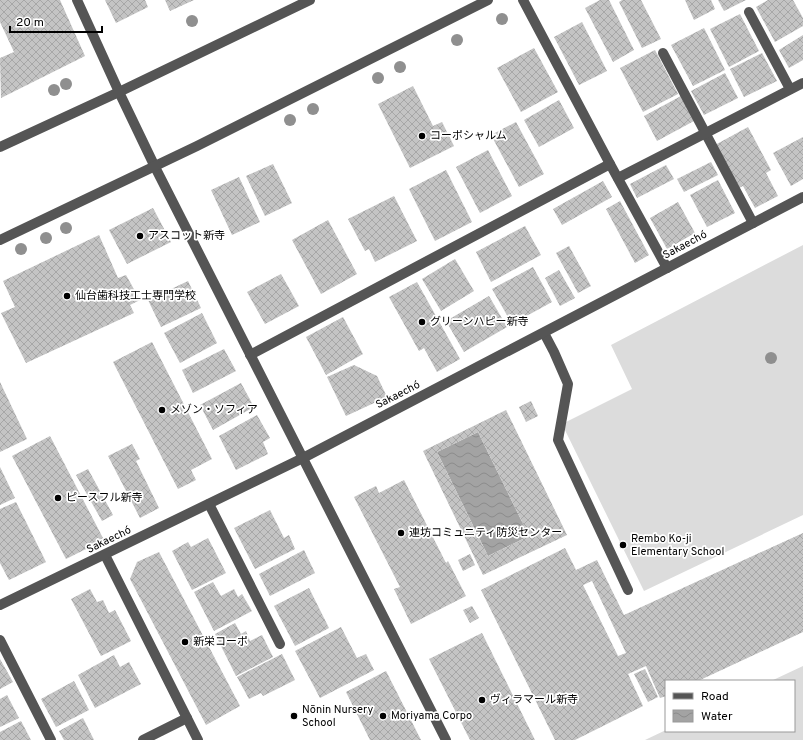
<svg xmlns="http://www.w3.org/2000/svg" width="803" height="740" viewBox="0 0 803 740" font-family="Overpass,'Noto Sans JP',sans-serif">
  <defs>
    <pattern id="water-waves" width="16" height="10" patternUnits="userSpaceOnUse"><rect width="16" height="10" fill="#a3a3a3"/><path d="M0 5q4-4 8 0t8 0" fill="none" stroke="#8b8b8b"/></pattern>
    <pattern id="building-cross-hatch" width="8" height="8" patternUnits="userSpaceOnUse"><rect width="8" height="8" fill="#c4c4c4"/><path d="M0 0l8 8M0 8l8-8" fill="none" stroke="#a7a7a7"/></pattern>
  </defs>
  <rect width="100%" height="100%" fill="#fff"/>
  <!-- pitch -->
  <g fill="#dcdcdc">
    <path d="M803 245V515L644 591 562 424 632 389 611 345Z"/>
    <path d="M803 666V740H645L666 730V731H794V681H771Z"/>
  </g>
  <!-- water -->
  <path fill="url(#water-waves)" d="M478 432 529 536 488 556 437 452Z"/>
  <!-- building -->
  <g fill="url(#building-cross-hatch)" fill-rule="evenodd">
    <path d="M0 0H60L85 56 1 98 0 58 14 52 0 22Z"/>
    <path d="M105 0H145L148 7 116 23Z"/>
    <path d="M165 0H194L170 11Z"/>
    <path d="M600 0H609L634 50 613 62 585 8Z"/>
    <path d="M622 0H641L661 39 642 48 619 2Z"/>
    <path d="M685 0H711L715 9 694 20Z"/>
    <path d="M718 0H746L724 11Z"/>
    <path d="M768 0H793L803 18V26L775 42 756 7Z"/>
    <path d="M740 14 759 51 729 67 710 29Z"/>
    <path d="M582 22 607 71 579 85 554 37Z"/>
    <path d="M704 28 725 70 693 86 671 45Z"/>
    <path d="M803 35V60L789 68 779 50Z"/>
    <path d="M534 48 558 92 521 112 497 68Z"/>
    <path d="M655 50 678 94 643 112 620 68Z"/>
    <path d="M762 53 777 81 744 97 730 69Z"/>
    <path d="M725 73 738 98 704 115 691 91Z"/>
    <path d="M413 86 433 126 442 122 454 146 410 168 378 104Z"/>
    <path d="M681 96 694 121 657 141 644 116Z"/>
    <path d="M559 100 574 128 539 147 524 120Z"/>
    <path d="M516 122 544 174 519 187 491 135Z"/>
    <path d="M748 127 771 170 766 173 778 196 755 208 743 186 739 188 715 145Z"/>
    <path d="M803 137V179L791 186 773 153Z"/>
    <path d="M488 150 512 196 480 213 456 167Z"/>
    <path d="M711 162 718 175 684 192 677 179Z"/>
    <path d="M273 164 292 203 265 216 246 176Z"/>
    <path d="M666 165 674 179 637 198 630 184Z"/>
    <path d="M446 170 472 222 435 241 409 189Z"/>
    <path d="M239 177 260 222 232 235 211 190Z"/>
    <path d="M718 180 735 213 707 227 690 195Z"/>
    <path d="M603 181 612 197 562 225 553 209Z"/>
    <path d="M394 196 417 241 375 262 369 249 365 251 348 219Z"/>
    <path d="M620 201 649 255 635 263 606 209Z"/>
    <path d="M678 202 695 233 667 249 650 218Z"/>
    <path d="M153 208 171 242 127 264 109 230Z"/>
    <path d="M328 220 357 274 321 294 292 240Z"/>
    <path d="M525 226 541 255 491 282 476 252Z"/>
    <path d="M99 235 118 278 126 275 140 300 130 305 134 313 26 363 1 313 15 307 3 281Z"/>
    <path d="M569 246 591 286 578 293 556 253Z"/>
    <path d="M455 259 474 291 441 311 422 279Z"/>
    <path d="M533 267 552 302 512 324 492 289Z"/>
    <path d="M559 270 575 298 560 306 545 278Z"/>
    <path d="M281 274 299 306 265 324 247 292Z"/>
    <path d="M188 281 201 308 161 327 148 300Z"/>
    <path d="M417 282 460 359 437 372 424 348 419 351 389 297Z"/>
    <path d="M489 296 507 327 464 352 446 321Z"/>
    <path d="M202 313 217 343 180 363 164 333Z"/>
    <path d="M343 317 363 354 326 375 306 337Z"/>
    <path d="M152 342 212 459 191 470 196 480 178 489 113 362Z"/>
    <path d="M224 349 236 371 193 393 182 370Z"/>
    <path d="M354 365 377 376 387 397 346 416 327 377Z"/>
    <path d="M0 382 27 439 0 452Z"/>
    <path d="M241 383 254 407 213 430 200 405Z"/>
    <path d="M531 401 538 416 526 422 519 407Z"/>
    <path d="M506 410 567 535 483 575 423 451ZM478 432 529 536 488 556 437 452Z"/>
    <path d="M257 415 270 438 263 442 268 454 236 470 219 436Z"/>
    <path d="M50 436 104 540 66 559 12 456Z"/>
    <path d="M132 444 140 459 136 461 159 508 140 518 108 456Z"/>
    <path d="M0 467 15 498 0 505Z"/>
    <path d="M88 469 113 515 102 521 76 475Z"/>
    <path d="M404 480 446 563 448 561 466 596 411 624 394 589 400 587 354 497 376 486 379 493Z"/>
    <path d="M16 502 46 562 9 580 0 563V509Z"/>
    <path d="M270 510 284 538 289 535 295 549 255 569 234 528Z"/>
    <path d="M803 533V632L698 681H666V696L660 698 646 666 628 674 643 706 575 740H555L481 590 565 548 576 570 597 560 624 615ZM592 581 626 653 618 656 583 585Z"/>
    <path d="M208 538 226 573 192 590 172 551 188 542 191 547Z"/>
    <path d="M304 550 315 573 270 596 259 574Z"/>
    <path d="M159 552 240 706 206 725 130 579 137 562Z"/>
    <path d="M470 554 475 565 463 571 458 560Z"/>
    <path d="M213 582 221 596 234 589 238 597 242 594 252 611 214 631 194 592Z"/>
    <path d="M309 588 329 628 295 646 274 606Z"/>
    <path d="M90 589 97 602 103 600 109 613 115 610 131 641 101 656 71 599Z"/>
    <path d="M472 606 479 618 470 623 463 610Z"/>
    <path d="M235 623 241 634 246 631 250 641 262 635 273 657 236 676 215 634Z"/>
    <path d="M341 627 357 658 366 654 374 670 320 698 295 651Z"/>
    <path d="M482 633 535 740H470L429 659Z"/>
    <path d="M282 654 295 680 263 696 261 693 249 699 237 677Z"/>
    <path d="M114 655 120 667 129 662 141 684 95 708 78 675Z"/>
    <path d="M0 659 13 682 0 689Z"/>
    <path d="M645 669 658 697 648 702 634 674Z"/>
    <path d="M386 671 421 740H370L346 692Z"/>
    <path d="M74 681 89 710 56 727 41 699Z"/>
    <path d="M7 695 19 718 0 727V699Z"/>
    <path d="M83 718 94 740H64L59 731Z"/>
    <path d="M21 721 31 740H0V732Z"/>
  </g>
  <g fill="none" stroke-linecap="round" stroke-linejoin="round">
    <!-- minor -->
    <g stroke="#555" stroke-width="10">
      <path d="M77 0 119 92 155 167 446 740"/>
      <path d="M523 0 610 164 667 268"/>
      <path d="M749 12 790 89"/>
      <path d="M663 53 753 223"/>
      <path d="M0 147 119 92 310 0"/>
      <path d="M618 178 803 83"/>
      <path d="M0 240 197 146 488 0"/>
      <path d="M544 333 554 352 568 384 558 440 628 590"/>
      <path d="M250 355 610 164"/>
      <path d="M209 504 280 644"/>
      <path d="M105 555 198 740"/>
      <path d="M0 605 303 458 803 197"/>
      <path d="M0 640 51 740"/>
      <path d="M143 740 187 718"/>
    </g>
  </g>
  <!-- trees -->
  <g fill="#8f8f8f">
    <circle cx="502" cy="19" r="6"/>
    <circle cx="192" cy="21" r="6"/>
    <circle cx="457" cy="40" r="6"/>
    <circle cx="400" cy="67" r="6"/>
    <circle cx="378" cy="78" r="6"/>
    <circle cx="66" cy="84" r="6"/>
    <circle cx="54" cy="90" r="6"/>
    <circle cx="313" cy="109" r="6"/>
    <circle cx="290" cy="120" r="6"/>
    <circle cx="66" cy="228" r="6"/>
    <circle cx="46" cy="238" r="6"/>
    <circle cx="21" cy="249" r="6"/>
    <circle cx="771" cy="358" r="6"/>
  </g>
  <!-- markers -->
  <g fill="#000" stroke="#fff" stroke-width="1.5">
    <circle cx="422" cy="136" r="4"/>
    <circle cx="140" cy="236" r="4"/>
    <circle cx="67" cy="296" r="4"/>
    <circle cx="422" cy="322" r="4"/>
    <circle cx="162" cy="410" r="4"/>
    <circle cx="58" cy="498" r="4"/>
    <circle cx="401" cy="533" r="4"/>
    <circle cx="623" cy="545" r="4"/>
    <circle cx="185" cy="642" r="4"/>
    <circle cx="482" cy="700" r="4"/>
    <circle cx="294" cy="716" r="4"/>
    <circle cx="383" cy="716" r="4"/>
  </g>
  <g text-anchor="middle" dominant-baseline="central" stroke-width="3.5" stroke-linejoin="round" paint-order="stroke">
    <!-- poi labels -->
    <g font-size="11" fill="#000" stroke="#fff" text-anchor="start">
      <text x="430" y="136">コーポシャルム</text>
      <text x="148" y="236">アスコット新寺</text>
      <text x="75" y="296">仙台歯科技工士専門学校</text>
      <text x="430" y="322">グリーンハピー新寺</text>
      <text x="170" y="410">メゾン・ソフィア</text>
      <text x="66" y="498">ピースフル新寺</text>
      <text x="409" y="533">連坊コミュニティ防災センター</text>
      <text x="631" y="539">Rembo Ko-ji<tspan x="631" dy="13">Elementary School</tspan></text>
      <text x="193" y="642">新栄コーポ</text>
      <text x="490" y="700">ヴィラマール新寺</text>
      <text x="302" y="710">Nōnin Nursery<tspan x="302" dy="13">School</tspan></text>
      <text x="391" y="716">Moriyama Corpo</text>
    </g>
    <!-- street labels -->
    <g font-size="11" fill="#000" stroke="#fff">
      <text transform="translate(685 245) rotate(-28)">Sakaechó</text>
      <text transform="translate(398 395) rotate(-27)">Sakaechó</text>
      <text transform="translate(109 540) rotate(-26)">Sakaechó</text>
    </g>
  </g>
  <!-- legend -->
  <rect x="665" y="680" width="130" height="52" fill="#ffffff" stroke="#999999"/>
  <rect x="673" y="693" width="20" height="6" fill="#555555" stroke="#999999"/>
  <text x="701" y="700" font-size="12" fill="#000000">Road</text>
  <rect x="673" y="710" width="20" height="12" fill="url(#water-waves)" stroke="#999999"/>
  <text x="701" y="720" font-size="12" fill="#000000">Water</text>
  <!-- scale -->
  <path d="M10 26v6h92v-6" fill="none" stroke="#000000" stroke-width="2"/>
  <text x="16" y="26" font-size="12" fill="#000000" stroke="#ffffff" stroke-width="3" paint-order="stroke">20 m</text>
</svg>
